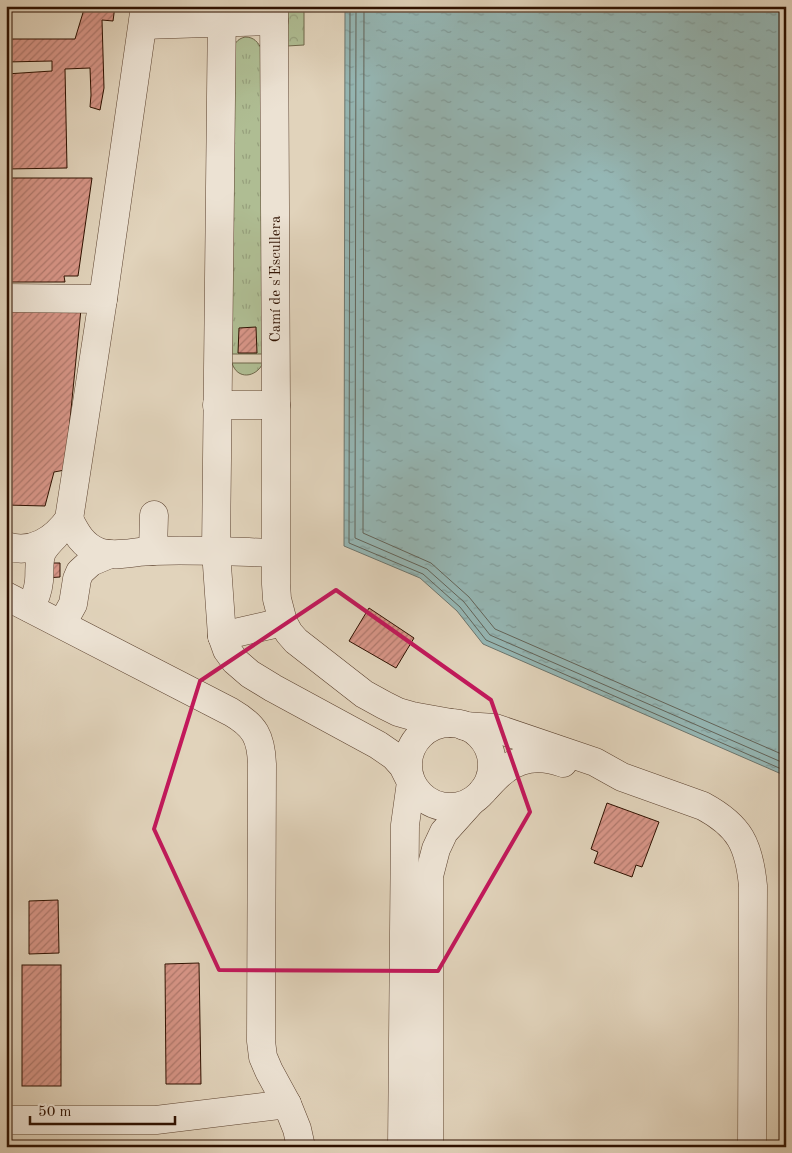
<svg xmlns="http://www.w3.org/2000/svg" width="792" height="1153" viewBox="0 0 792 1153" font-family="'Old Standard TT',serif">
  <defs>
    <pattern id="grass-tufts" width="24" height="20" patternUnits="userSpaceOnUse" patternTransform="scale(1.25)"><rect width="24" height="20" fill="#afbd93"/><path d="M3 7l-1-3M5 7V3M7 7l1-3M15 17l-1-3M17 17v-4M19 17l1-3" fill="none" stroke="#97a17d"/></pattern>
    <pattern id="forest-crowns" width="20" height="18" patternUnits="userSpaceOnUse" patternTransform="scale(1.25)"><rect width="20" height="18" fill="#afbd93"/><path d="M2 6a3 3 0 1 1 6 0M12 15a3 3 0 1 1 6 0" fill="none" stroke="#97a17d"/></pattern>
    <pattern id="water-ripples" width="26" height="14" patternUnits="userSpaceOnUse" patternTransform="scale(1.25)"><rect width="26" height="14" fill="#95b7b5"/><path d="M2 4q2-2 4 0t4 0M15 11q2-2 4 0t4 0" fill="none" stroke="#819c9a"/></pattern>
    <pattern id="building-hatch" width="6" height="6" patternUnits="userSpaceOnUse" patternTransform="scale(1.25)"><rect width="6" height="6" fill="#d79587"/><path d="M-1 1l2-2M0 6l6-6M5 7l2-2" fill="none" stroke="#af786c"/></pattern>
  </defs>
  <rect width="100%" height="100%" fill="#e1d3bb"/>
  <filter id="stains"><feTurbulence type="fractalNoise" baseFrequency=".004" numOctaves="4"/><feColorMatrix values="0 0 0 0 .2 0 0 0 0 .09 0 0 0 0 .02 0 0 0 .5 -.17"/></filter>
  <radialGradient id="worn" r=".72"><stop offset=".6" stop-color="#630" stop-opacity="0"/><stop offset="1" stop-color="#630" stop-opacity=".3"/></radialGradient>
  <!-- grass -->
  <g fill="url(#grass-tufts)" stroke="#6f674a">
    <path d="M245 37C254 37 258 42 262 50V354H232V51C234 44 237 39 245 37Z"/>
    <path d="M232 363H263C256 378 237 380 232 363Z"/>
  </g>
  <!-- forest -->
  <path fill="url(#forest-crowns)" stroke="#6f674a" d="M287 6H304V45L287 46Z"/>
  <!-- water -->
  <path fill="url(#water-ripples)" stroke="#6c756d" d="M345 6H786V776L483 644 457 611 420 578 344 546Z"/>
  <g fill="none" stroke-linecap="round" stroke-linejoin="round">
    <!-- shore -->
    <g stroke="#62645a" stroke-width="1">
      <path d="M350 6 349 543 423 574 460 607 486 640 786 771"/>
      <path d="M356 6 355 538 427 569 464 602 490 635 786 764"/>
      <path d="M364 6 363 533 431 563 469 597 495 629 786 756"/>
    </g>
  </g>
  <!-- building -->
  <g fill="url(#building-hatch)" stroke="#2f1100">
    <path d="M85 6H115L113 21 102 20 104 88 100 110 90 107 91 95 90 68 65 69 67 168 6 169V74L52 71V61L6 62V39H75Z"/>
    <path d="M6 178H92L78 276H64L65 282H6Z"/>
    <path d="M6 309H81L65 470 54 472 45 506 6 505Z"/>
    <path d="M256 327 257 353H238L239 328Z"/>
    <path d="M45 563H60V577L45 578Z"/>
    <path d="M369 608 414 638 396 668 349 641Z"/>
    <path d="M607 803 659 822 642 867 636 865 632 877 594 863 598 852 591 849Z"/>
    <path d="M58 900 59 953 29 954V901Z"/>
    <path d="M199 963 201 1084H166L165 964Z"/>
    <rect x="22" y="965" width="39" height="121"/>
  </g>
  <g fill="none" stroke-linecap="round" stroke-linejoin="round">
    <defs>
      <g id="minor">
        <path d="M222 6 216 551 222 636 227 650 235 661 250 674 273 688 378 745 394 756 403 766 411 782 405 825 402 1147"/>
        <path d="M274 6 276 405V584L277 599 283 622 289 633 296 641 364 694 384 705 398 712 412 716 451 723"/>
        <path d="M143 25 274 21"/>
        <path d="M6 298 103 299"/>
        <path d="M217 405H276"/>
        <path d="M69 519C76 533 83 546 99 552 115 558 136 551 152 551 193 549 235 552 275 553"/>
        <path d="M6 546C32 555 55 539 69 519L103 299 145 6"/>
        <path d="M153 551 154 515"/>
        <path d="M6 596 231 712C255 726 261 737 262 764L261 1041 263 1057 269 1071 287 1104 297 1129 301 1147"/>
        <path d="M30 608C35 599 38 591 39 581 40 571 38 561 42 552 45 546 50 541 55 536"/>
        <path d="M62 624 73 604 77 579 80 572 91 562 110 554"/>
        <path d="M222 636 283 622"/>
        <circle cx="450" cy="765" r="42"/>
        <path d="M464 726 495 728 595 762 622 777 703 806C740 826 749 845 753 886L752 1147"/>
        <path d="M483 791C490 784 497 775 506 769 523 756 544 756 563 763"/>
        <path d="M6 1120H156L287 1104"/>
        <path d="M429 1147V876L436 849 444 832 471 802"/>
      </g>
    </defs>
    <!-- minor casing -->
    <use href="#minor" stroke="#5c422f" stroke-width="29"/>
    <!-- minor -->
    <use href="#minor" stroke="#ece2d3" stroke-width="28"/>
  </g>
  <!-- marked area -->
  <path fill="none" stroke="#c2185b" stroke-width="4" stroke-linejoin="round" d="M336 590 491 700 530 812 438 971 219 970 154 829 200 681Z"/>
  <g text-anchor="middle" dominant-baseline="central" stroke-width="5" stroke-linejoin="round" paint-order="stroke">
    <!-- street labels -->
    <g font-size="15" fill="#2f1100" stroke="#ece2d3">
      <text transform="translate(276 279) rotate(-90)">Camí de s'Escullera</text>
    </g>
  </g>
  <!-- margin -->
  <rect width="792" height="1153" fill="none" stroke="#e1d3bb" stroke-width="25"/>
  <rect x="8" y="8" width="777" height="1138" fill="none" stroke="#2f1100" stroke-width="2.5"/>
  <rect x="12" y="12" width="767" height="1128" fill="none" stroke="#2f1100"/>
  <!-- scale -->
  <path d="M30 1116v8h145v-8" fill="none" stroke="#2f1100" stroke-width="2.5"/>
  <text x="38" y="1116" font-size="15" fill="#2f1100" stroke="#ece2d3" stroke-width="4" paint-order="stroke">50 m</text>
  <rect width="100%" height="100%" filter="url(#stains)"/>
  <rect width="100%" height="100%" fill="url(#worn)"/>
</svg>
